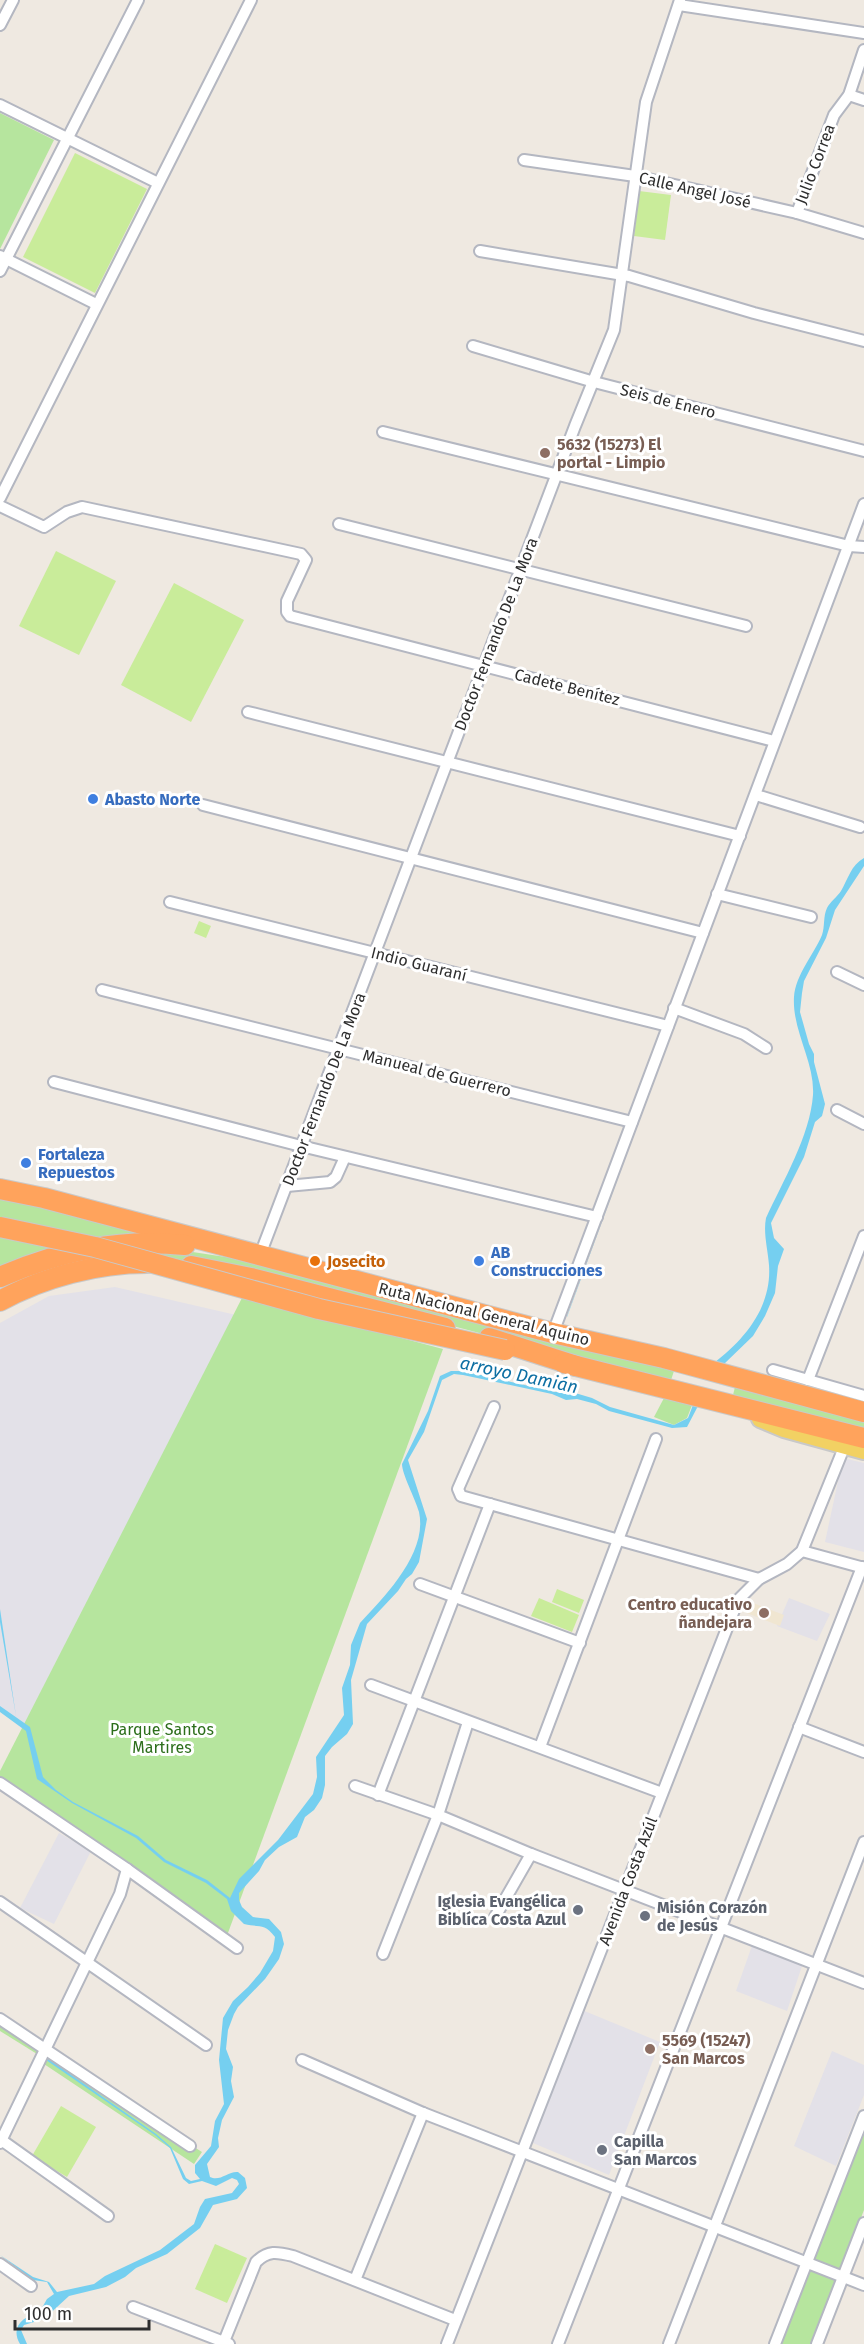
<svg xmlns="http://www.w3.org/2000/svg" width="864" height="2344" viewBox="0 0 864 2344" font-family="'Fira Sans',sans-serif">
  <rect width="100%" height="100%" fill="#efe9e1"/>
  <!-- industrial -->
  <g fill="#e3e1e8">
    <path d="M115 1287 236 1315 29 1732 0 1711V1323L49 1296Z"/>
    <path d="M843 1458 864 1463V1552L825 1542Z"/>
    <path d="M789 1598 830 1614 817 1641 777 1626Z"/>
    <path d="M59 1833 91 1851 54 1924 20 1908Z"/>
    <path d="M754 1940 803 1963 787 2011 736 1991Z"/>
    <path d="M582 2010 660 2042 609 2175 533 2143Z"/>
    <path d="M832 2051 864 2065V2095L836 2166 794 2146Z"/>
  </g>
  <!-- education -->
  <path fill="#f0e6d1" d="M748 1601 784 1615 780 1626 744 1612Z"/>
  <!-- green -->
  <g fill="#b6e59e">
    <path d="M0 113 54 140 0 249Z"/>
    <path d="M0 1192 166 1235 99 1240 0 1221Z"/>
    <path d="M0 1234 65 1247 0 1272Z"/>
    <path d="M122 1248 173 1249 232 1258 675 1368 670 1383 254 1274C210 1265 165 1259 122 1248Z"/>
    <path d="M243 1296 443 1349 225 1941 0 1783V1771Z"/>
    <path d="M736 1383 864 1418V1432L732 1399Z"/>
    <path d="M664 1398 692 1405 687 1418 674 1425 654 1417Z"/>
    <path d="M0 2023 40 2050 37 2054 0 2031Z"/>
    <path d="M49 2055 194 2147 202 2152 194 2164 44 2064 46 2056Z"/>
    <path d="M864 2129V2210L841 2269H837L814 2259Z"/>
    <path d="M812 2271 834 2279 836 2283 812 2344H780L808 2272Z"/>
  </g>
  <!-- pitch -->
  <g fill="#c9ec9a">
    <path d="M75 153 147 189 95 293 23 257Z"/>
    <path d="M639 191 671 195 665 240 634 236Z"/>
    <path d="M56 551 116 581 79 655 19 626Z"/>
    <path d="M174 583 244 620 191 722 121 685Z"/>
    <path d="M199 921 211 926 206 938 194 933Z"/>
    <path d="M557 1589 584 1600 579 1613 552 1602Z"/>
    <path d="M539 1598 579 1615 572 1632 531 1616Z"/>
    <path d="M61 2106 96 2127 67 2177 32 2156Z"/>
    <path d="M215 2244 247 2258 227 2303 195 2289Z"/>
  </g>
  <!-- water -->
  <g fill="#75cff0">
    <path d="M864 858V866L835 910 826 938 804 981 802 993 800 1012 809 1044 814 1054V1062L825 1104 822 1116 815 1122 804 1157 771 1223 774 1238 784 1249 778 1266 775 1293 765 1316 753 1336 724 1364 714 1363C745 1339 772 1307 769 1265 768 1250 763 1233 766 1218 783 1181 810 1136 813 1095 815 1062 792 1031 794 997 796 974 813 956 822 935 825 927 823 916 827 908 830 902 837 897 841 891 848 879 851 865 864 858Z"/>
    <path d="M676 1020 567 1317V1316Z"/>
    <path d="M451 1371H463L556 1392 565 1390 592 1398 610 1407 674 1425 688 1418 693 1405 698 1406 687 1427 672 1428 609 1411 596 1404 577 1399 566 1400 552 1394 463 1375 454 1374 442 1380 424 1432 408 1460 427 1519 419 1562 412 1574 406 1579 398 1591 367 1624 351 1680 353 1724 347 1734 332 1747 325 1756V1785L322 1798 314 1810 305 1817 297 1837 279 1847 265 1860 259 1871 239 1893V1900L242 1907 253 1917 269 1919 281 1932 284 1944 279 1959 265 1979 238 2007 234 2014 228 2030 226 2049 233 2067 231 2081 234 2097 222 2120 218 2138 219 2147 207 2164 210 2177C220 2182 228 2171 238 2172L245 2178 247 2188 237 2199 213 2205 200 2228 167 2254 136 2268 125 2277 106 2287 69 2296 44 2319 24 2325 21 2330 27 2344H20C10 2327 23 2316 39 2313L47 2299 54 2294 47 2282 33 2280 0 2255 33 2277 49 2282 57 2292 94 2284 105 2276 160 2250 194 2224 200 2207 205 2199 232 2193 239 2184 237 2180 232 2178 216 2186 202 2181 189 2184 183 2179 170 2148 155 2135 46 2060 47 2058 156 2134 171 2147 186 2178 191 2181 200 2179 195 2173V2165L211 2146 215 2121 224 2104 219 2060 223 2018 233 2001 248 1987 260 1973 273 1951 275 1937C264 1922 259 1928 244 1924L231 1911 227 1899 206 1883 164 1862 136 1838 72 1803 37 1779 26 1731 0 1712V1706L30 1727 43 1777 56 1790 73 1802 138 1836 166 1860 207 1880 230 1898 239 1879 278 1840 313 1794 317 1777 316 1757 344 1715 342 1688 350 1665 351 1645 360 1623C385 1596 428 1553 419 1512 415 1498 402 1474 402 1464L428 1411 440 1376Z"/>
    <path d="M0 1609 16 1716 0 1622Z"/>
  </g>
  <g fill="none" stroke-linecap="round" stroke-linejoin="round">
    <defs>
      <g id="street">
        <path d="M679 5 864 33"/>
        <path d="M0 25 13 0"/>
        <path d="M849 95 864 100"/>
        <path d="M0 105 158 183"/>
        <path d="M524 160 635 176 797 213 864 233"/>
        <path d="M797 213 834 115 849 95 864 50"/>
        <path d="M480 251 629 276 754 313 864 341"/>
        <path d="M0 256 96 304"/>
        <path d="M0 271 138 0"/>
        <path d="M473 346 594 382 864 451"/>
        <path d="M383 432 849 546 864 547"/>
        <path d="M0 498 251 0"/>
        <path d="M0 506 44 527 67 512 82 507 301 554 306 560 287 601V612L290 616 774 741"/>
        <path d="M339 524 746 626"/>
        <path d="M248 712 740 836"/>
        <path d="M756 795 860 827"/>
        <path d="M203 805 703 933"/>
        <path d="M717 894 811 917"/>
        <path d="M170 902 668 1026"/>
        <path d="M837 972 864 985"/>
        <path d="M102 990 632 1122"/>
        <path d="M674 1008 744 1034 766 1048"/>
        <path d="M54 1082 301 1146 597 1217"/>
        <path d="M837 1110 864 1124"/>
        <path d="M287 1186 330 1182 336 1177 345 1157"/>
        <path d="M260 1255 575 426 614 330 646 102 680 0"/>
        <path d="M553 1333 864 504"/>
        <path d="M773 1370 864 1396"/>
        <path d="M808 1380 864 1236"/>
        <path d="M494 1407 458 1489 461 1496 759 1579"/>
        <path d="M802 1551 864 1568"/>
        <path d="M420 1584 580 1643"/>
        <path d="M371 1685 662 1793"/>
        <path d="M799 1727 864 1752"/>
        <path d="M540 1747 656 1439"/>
        <path d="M0 1783 127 1869 237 1948"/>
        <path d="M355 1786 438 1815 531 1854 864 1983"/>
        <path d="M378 1795 490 1504"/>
        <path d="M0 1902 206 2045"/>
        <path d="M495 1917 531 1854"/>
        <path d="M383 1954 438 1815 468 1722"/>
        <path d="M0 2019 190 2146"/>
        <path d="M302 2060 423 2113 864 2285"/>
        <path d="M0 2139 108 2216"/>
        <path d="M0 2143 120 1894 127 1869"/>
        <path d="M0 2264 31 2286"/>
        <path d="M355 2280 423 2113"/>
        <path d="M133 2307 229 2344"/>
        <path d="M223 2344 256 2262C268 2250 277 2252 293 2256L455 2320"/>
        <path d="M447 2344 738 1600 759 1579 787 1564 802 1551 845 1445"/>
        <path d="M558 2344 862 1567"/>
        <path d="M669 2344 864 1842"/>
        <path d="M775 2344 864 2116"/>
        <path d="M817 2344 864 2223"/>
      </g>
      <path id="primary" d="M760 1419 784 1429 864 1451"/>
      <g id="highway">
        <path d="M0 1189 44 1198 553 1333 664 1358 864 1412"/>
        <path d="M191 1266 251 1278 445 1328"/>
        <path d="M0 1277C60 1251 119 1238 185 1245"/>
        <path d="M0 1301C43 1277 98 1263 147 1263"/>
        <path d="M489 1338 576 1366"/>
        <path d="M564 1363 864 1438"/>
      </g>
    </defs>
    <!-- street casing -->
    <use href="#street" stroke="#b4b7c1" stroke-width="14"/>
    <!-- primary casing -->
    <use href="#primary" stroke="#c9c9c9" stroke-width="20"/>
    <!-- highway casing -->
    <use href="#highway" stroke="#c9c9c9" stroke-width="22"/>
    <!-- street -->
    <use href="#street" stroke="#fff" stroke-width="10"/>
    <!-- primary -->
    <use href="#primary" stroke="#f2d163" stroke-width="16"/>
    <!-- highway -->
    <use href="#highway" stroke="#ffa35c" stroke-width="20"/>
    <defs>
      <path id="highway-bridge" d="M0 1227 95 1247 319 1309 505 1350"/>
    </defs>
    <!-- highway-bridge casing -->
    <use href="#highway-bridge" stroke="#c9c9c9" stroke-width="22" stroke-linecap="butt"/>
    <!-- highway-bridge -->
    <use href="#highway-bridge" stroke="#ffa35c" stroke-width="20"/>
  </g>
  <!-- markers -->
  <g fill="#8d6e63" stroke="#fff" stroke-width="2">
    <circle cx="545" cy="453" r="6"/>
    <circle cx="764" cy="1613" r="6"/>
    <circle cx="650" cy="2049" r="6"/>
  </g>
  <g fill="#3f7fe0" stroke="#fff" stroke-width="2">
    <circle cx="93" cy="799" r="6"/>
    <circle cx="26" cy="1163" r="6"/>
    <circle cx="479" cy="1261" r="6"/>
  </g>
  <circle fill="#e8710a" stroke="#fff" stroke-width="2" cx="315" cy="1261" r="6"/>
  <g fill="#6b7280" stroke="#fff" stroke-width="2">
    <circle cx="578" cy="1910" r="6"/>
    <circle cx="645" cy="1916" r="6"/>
    <circle cx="602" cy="2150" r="6"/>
  </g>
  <g text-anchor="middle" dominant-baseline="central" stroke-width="6" stroke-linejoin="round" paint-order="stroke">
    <!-- street labels -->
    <g font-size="16" fill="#2e2e2e" stroke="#fff">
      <text transform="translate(815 164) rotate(-69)">Julio Correa</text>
      <text transform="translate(695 190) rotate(13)">Calle Angel José</text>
      <text transform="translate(668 401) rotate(14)">Seis de Enero</text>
      <text transform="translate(496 634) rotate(-69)">Doctor Fernando De La Mora</text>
      <text transform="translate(567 687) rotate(14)">Cadete Benítez</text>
      <text transform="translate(419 964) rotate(14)">Indio Guaraní</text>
      <text transform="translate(437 1073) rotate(14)">Manueal de Guerrero</text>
      <text transform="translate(324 1089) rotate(-69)">Doctor Fernando De La Mora</text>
      <text transform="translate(484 1314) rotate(14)">Ruta Nacional General Aquino</text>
      <text transform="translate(628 1881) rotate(-69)">Avenida Costa Azúl</text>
    </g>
    <!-- education labels -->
    <g font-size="16" font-weight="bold" fill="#785e54" stroke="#fff" text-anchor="start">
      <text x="557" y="444">5632 (15273) El<tspan x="557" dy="18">portal - Limpio</tspan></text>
      <text x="752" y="1604" text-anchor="end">Centro educativo<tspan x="752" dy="18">ñandejara</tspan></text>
      <text x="662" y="2040">5569 (15247)<tspan x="662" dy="18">San Marcos</tspan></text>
    </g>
    <!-- shop labels -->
    <g font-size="16" font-weight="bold" fill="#366cbe" stroke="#fff" text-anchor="start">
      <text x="105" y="799">Abasto Norte</text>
      <text x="38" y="1154">Fortaleza<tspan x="38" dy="18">Repuestos</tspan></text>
      <text x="491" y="1252">AB<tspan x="491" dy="18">Construcciones</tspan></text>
    </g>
    <!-- food labels -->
    <g font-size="16" font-weight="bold" fill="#c56008" stroke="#fff" text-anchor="start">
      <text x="327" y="1261">Josecito</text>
    </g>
    <!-- park labels -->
    <g font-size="16" fill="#2c6e1b" stroke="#fff">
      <text x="162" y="1729">Parque Santos<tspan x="162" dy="18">Martires</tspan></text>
    </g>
    <!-- worship labels -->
    <g font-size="16" font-weight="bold" fill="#5b616d" stroke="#fff" text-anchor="start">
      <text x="566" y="1901" text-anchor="end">Iglesia Evangélica<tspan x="566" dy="18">Biblíca Costa Azul</tspan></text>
      <text x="657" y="1907">Misión Corazón<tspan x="657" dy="18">de Jesús</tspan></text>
      <text x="614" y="2141">Capilla<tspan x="614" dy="18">San Marcos</tspan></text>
    </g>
    <!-- water labels -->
    <g font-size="18" font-style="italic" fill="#0d6fa3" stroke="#fff">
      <text transform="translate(519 1375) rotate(12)">arroyo Damián</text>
    </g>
  </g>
  <!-- scale -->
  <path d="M15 2320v9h134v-9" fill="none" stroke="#2e2e2e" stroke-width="3"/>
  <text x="24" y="2320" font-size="18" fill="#2e2e2e" stroke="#ffffff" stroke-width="4.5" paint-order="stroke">100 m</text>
</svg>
